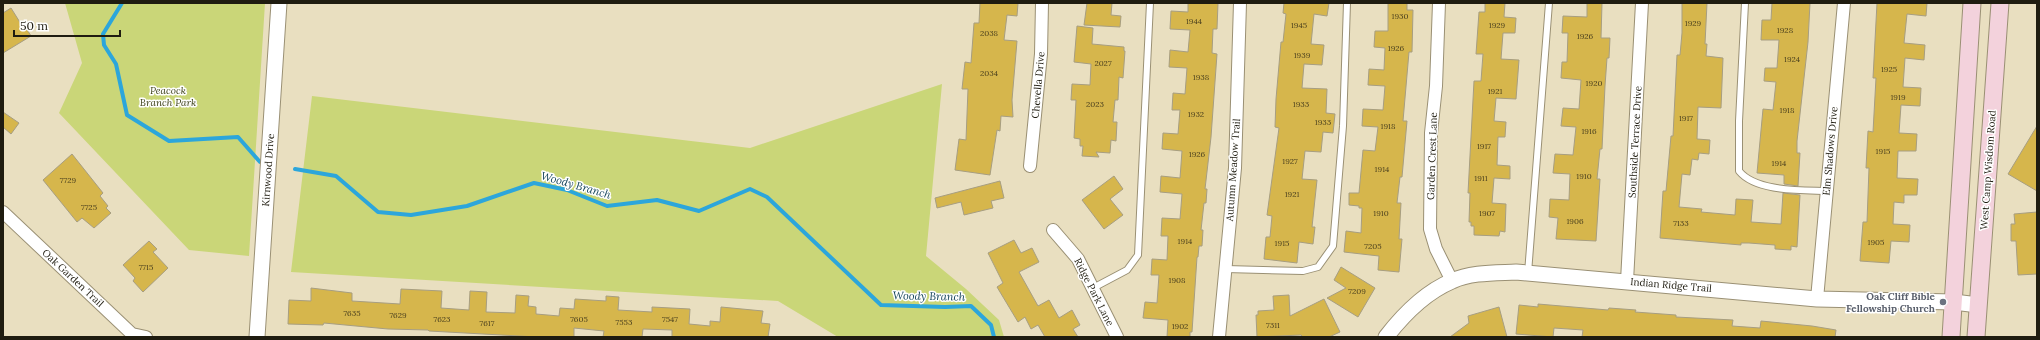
<svg xmlns="http://www.w3.org/2000/svg" width="2040" height="340" viewBox="0 0 2040 340" font-family="Lora,serif">
  <rect width="100%" height="100%" fill="#e9dfc0"/>
  <!-- green -->
  <g fill="#cad678">
    <path d="M65 3H265L249 256 189 250 59 113 82 63Z"/>
    <path d="M942 84 926 256 966 289 999 320 1004 337H838L778 301 291 272 312 96 750 148Z"/>
  </g>
  <g fill="none" stroke-linecap="round" stroke-linejoin="round">
    <!-- stream -->
    <g stroke="#2ca6db" stroke-width="4">
      <path d="M122 3 103 34 104 45 116 64 127 115 169 141 238 137 260 162"/>
      <path d="M295 169 336 176 378 212 411 215 467 206 534 183 567 190 607 206 657 200 699 211 750 189 767 197 881 305 945 307 971 306 991 325 994 337"/>
    </g>
  </g>
  <!-- building -->
  <g fill="#d6b64c" stroke="#a79e81">
    <path d="M980 3H1018L1017 16 1007 15 1004 40 1017 41 1012 100 1013 117 1001 116 1000 131 997 130 990 175 955 170 959 139 966 140 968 89H962L965 62 971 63 974 23H979Z"/>
    <path d="M1087 3H1112L1111 15 1121 16 1120 27 1084 25Z"/>
    <path d="M1188 3H1218L1217 29H1213L1212 53 1217 54 1211 137 1205 189H1207L1206 203H1204L1201 230H1203L1202 246H1199L1198 257H1197L1192 332H1190V337H1167L1168 320 1143 318 1145 302 1157 303 1159 275H1151L1152 259 1167 260 1168 236H1161L1162 218 1180 219 1182 194 1160 192 1161 176 1180 178 1182 151 1162 149 1163 133 1178 134 1180 110H1172L1173 93 1185 94 1187 68 1169 67 1170 50 1188 52 1190 30 1170 29 1171 11 1188 12Z"/>
    <path d="M1284 3H1329L1327 16 1314 14 1311 44 1324 45 1322 65 1304 64 1302 88 1327 89 1326 113 1335 114 1333 133 1323 132 1321 152 1305 151 1302 179 1317 180 1312 227H1315L1313 244 1299 242 1297 263 1264 259 1266 237H1270L1272 216 1267 215 1279 128 1275 127 1276 99 1281 42H1283L1286 14 1283 13Z"/>
    <path d="M1388 3H1407V10H1413L1412 52H1409L1403 121H1407L1402 177H1400L1397 203H1401L1399 239H1402L1399 272 1378 270 1379 256 1344 252 1346 231 1361 233 1362 208H1359V206L1349 205V193H1359L1363 150 1375 151 1378 127 1362 126 1363 109 1383 110 1385 86 1368 85 1369 69 1384 70 1385 48 1374 47 1375 31H1388Z"/>
    <path d="M1485 3H1505L1504 17 1516 18 1515 33H1503L1501 59 1519 60 1516 99 1496 98 1494 121 1506 122 1505 137H1498L1497 165 1510 166V179L1494 178 1492 203 1506 204 1505 232 1500 231 1499 236 1474 235V226H1471V222H1469L1470 193H1468L1474 81H1481L1483 54H1476L1479 12H1485Z"/>
    <path d="M1587 3H1602L1601 38H1610L1609 58H1607L1605 86 1602 149H1600L1597 179H1600L1596 241 1556 239 1558 218 1549 217 1550 199 1569 200 1570 174 1553 173 1555 154 1573 155 1576 127 1561 126 1563 108 1579 109 1581 80 1561 78 1562 62H1567L1568 33H1562L1563 16 1587 17Z"/>
    <path d="M1682 3H1707L1705 44H1707L1706 56 1723 58 1721 108 1698 107 1697 139 1710 140 1709 154 1699 153 1698 160 1692 159 1690 175 1682 174 1679 207 1702 209 1701 212 1735 215 1736 199 1753 200 1751 222 1781 224 1783 193 1800 195 1797 247 1791 246V250L1775 249V245L1749 243H1741V245L1660 238 1663 191H1666L1671 136H1673L1677 55H1680L1682 33Z"/>
    <path d="M1772 3H1810L1808 42 1797 141V153H1800L1798 186 1784 184V175L1757 173 1763 109 1773 110 1776 82 1764 81 1765 68H1777L1779 40H1761L1762 20H1771Z"/>
    <path d="M1877 3H1927L1926 16 1907 14 1904 43 1925 45 1924 60 1905 58 1903 87 1921 88 1920 106 1901 105 1899 133 1917 134 1916 151H1898L1897 178 1918 179 1917 195H1904V203L1894 202 1893 224 1910 225 1909 242 1891 241 1889 263 1860 261 1863 222H1867L1869 168H1866L1868 131 1873 132 1876 78H1873Z"/>
    <path d="M11 8 21 24 23 23 31 36 3 53V13Z"/>
    <path d="M1077 26 1093 28 1092 44 1124 47V51H1125L1123 78 1119 77 1118 100H1115L1113 122H1117L1116 141 1111 140 1110 153 1096 152 1099 157 1082 156 1083 146H1080V139L1074 138 1076 100H1071L1072 84 1090 85 1091 64 1074 62Z"/>
    <path d="M3 112 19 123 11 134 3 127Z"/>
    <path d="M2037 126V191L2008 174Z"/>
    <path d="M72 154 103 193 100 196 108 206 106 208 111 213 94 228 82 218 77 222 43 180Z"/>
    <path d="M1114 176 1123 189 1110 199 1123 215 1104 229 1082 200Z"/>
    <path d="M1000 181 1004 198 991 201 993 208 964 215 961 202 937 208 935 198Z"/>
    <path d="M2037 212V274L2018 275 2016 241H2011V224H2015L2014 214Z"/>
    <path d="M1014 240 1021 253 1032 248 1039 262 1019 272 1038 306 1049 300 1059 318 1072 310 1080 325 1073 329 1078 337H1045L1038 325 1031 329 1025 317 1018 322 997 287 1003 283 988 253Z"/>
    <path d="M149 241 157 249 153 252 168 268 143 292 133 281 135 278 123 265Z"/>
    <path d="M1341 267 1375 288 1358 317 1327 298 1346 288 1334 280Z"/>
    <path d="M311 288 352 293V301L400 304 401 289 442 291 441 308 469 310 470 291 487 292 486 312 515 313 516 295 529 296 528 306 536 307V314L559 316 560 308 574 309 575 299 606 301V296L619 297 618 310 652 312V307L690 309 689 324 710 326V321L720 322 721 307 763 311 761 323 770 324 768 337H672V330L643 329 642 337H603L604 331 574 328V337H537L429 331 428 330 388 329 324 323 323 325 288 324 289 300 311 301Z"/>
    <path d="M1289 295 1290 316 1324 299 1340 332 1329 337H1303L1301 335 1257 337 1256 315H1258V311L1274 310 1273 296Z"/>
    <path d="M1538 304 1608 310 1609 308 1636 310 1635 312 1676 315V317L1733 320 1732 326 1760 328 1761 321 1812 326 1836 330 1835 337H1582L1583 330 1554 328 1553 337 1516 334 1519 305 1538 307Z"/>
    <path d="M1499 307 1507 337H1450L1469 323 1468 316Z"/>
  </g>
  <g fill="none" stroke-linecap="round" stroke-linejoin="round">
    <defs>
      <g id="service">
        <path d="M1745 3 1739 121V171C1756 192 1802 190 1827 191"/>
        <path d="M1226 269 1303 271 1318 267 1333 246 1343 126 1347 3"/>
        <path d="M1528 273 1549 3"/>
        <path d="M1093 288 1127 270 1138 255 1150 3"/>
      </g>
      <g id="minor">
        <path d="M1439 3 1436 86 1431 133 1430 229 1436 249 1452 281"/>
        <path d="M1030 166 1041 54 1042 3"/>
        <path d="M3 212 132 334 146 337"/>
        <path d="M1053 230 1078 259 1117 337"/>
        <path d="M1627 281 1642 3"/>
        <path d="M1817 299 1844 3"/>
        <path d="M1219 337 1235 168 1240 3"/>
      </g>
      <g id="tertiary">
        <path d="M257 337 279 3"/>
        <path d="M1386 337C1403 315 1426 292 1452 281 1471 272 1496 273 1516 272L1817 299 1954 302 1978 305"/>
      </g>
      <g id="secondary">
        <path d="M1951 337 1972 3"/>
        <path d="M1976 337 2000 3"/>
      </g>
    </defs>
    <!-- service casing -->
    <use href="#service" stroke="#9a9074" stroke-width="8"/>
    <!-- minor casing -->
    <use href="#minor" stroke="#9a9074" stroke-width="14"/>
    <!-- tertiary casing -->
    <use href="#tertiary" stroke="#9a9074" stroke-width="17"/>
    <!-- secondary casing -->
    <use href="#secondary" stroke="#9a9074" stroke-width="19"/>
    <!-- service -->
    <use href="#service" stroke="#fff" stroke-width="6"/>
    <!-- minor -->
    <use href="#minor" stroke="#fff" stroke-width="12"/>
    <!-- tertiary -->
    <use href="#tertiary" stroke="#fff" stroke-width="15"/>
    <!-- secondary -->
    <use href="#secondary" stroke="#f3d2dc" stroke-width="17"/>
  </g>
  <!-- markers -->
  <circle fill="#6b7280" stroke="#fff" stroke-width="1.5" cx="1943" cy="302" r="4"/>
  <g text-anchor="middle" dominant-baseline="central" stroke-width="3" stroke-linejoin="round" paint-order="stroke">
    <!-- number labels -->
    <g font-size="8" fill="#4d421f">
      <text x="1400" y="16">1930</text>
      <text x="1194" y="21">1944</text>
      <text x="1693" y="23">1929</text>
      <text x="1299" y="25">1945</text>
      <text x="1497" y="25">1929</text>
      <text x="1785" y="30">1928</text>
      <text x="989" y="33">2038</text>
      <text x="1585" y="36">1926</text>
      <text x="1396" y="48">1926</text>
      <text x="1302" y="55">1939</text>
      <text x="1792" y="59">1924</text>
      <text x="1103" y="63">2027</text>
      <text x="1889" y="69">1925</text>
      <text x="989" y="73">2034</text>
      <text x="1201" y="77">1938</text>
      <text x="1594" y="83">1920</text>
      <text x="1495" y="91">1921</text>
      <text x="1898" y="97">1919</text>
      <text x="1095" y="104">2023</text>
      <text x="1301" y="104">1933</text>
      <text x="1787" y="110">1918</text>
      <text x="1196" y="114">1932</text>
      <text x="1686" y="118">1917</text>
      <text x="1323" y="122">1933</text>
      <text x="1388" y="126">1918</text>
      <text x="1589" y="131">1916</text>
      <text x="1484" y="146">1917</text>
      <text x="1883" y="151">1915</text>
      <text x="1197" y="154">1926</text>
      <text x="1290" y="161">1927</text>
      <text x="1779" y="163">1914</text>
      <text x="1382" y="169">1914</text>
      <text x="1584" y="176">1910</text>
      <text x="1481" y="178">1911</text>
      <text x="68" y="180">7729</text>
      <text x="1292" y="194">1921</text>
      <text x="89" y="207">7725</text>
      <text x="1381" y="213">1910</text>
      <text x="1487" y="213">1907</text>
      <text x="1575" y="221">1906</text>
      <text x="1681" y="223">7133</text>
      <text x="1185" y="241">1914</text>
      <text x="1876" y="242">1905</text>
      <text x="1282" y="243">1915</text>
      <text x="1373" y="246">7205</text>
      <text x="146" y="267">7715</text>
      <text x="1177" y="280">1908</text>
      <text x="1357" y="291">7209</text>
      <text x="352" y="313">7635</text>
      <text x="398" y="315">7629</text>
      <text x="442" y="319">7623</text>
      <text x="579" y="319">7605</text>
      <text x="670" y="319">7547</text>
      <text x="624" y="322">7553</text>
      <text x="487" y="323">7617</text>
      <text x="1273" y="325">7311</text>
      <text x="1180" y="326">1902</text>
    </g>
    <!-- street labels -->
    <g font-size="10" fill="#1f1c10" stroke="#fff">
      <text transform="translate(1038 85) rotate(-85)">Chevella Drive</text>
      <text transform="translate(1635 142) rotate(-87)">Southside Terrace Drive</text>
      <text transform="translate(1830 151) rotate(-85)">Elm Shadows Drive</text>
      <text transform="translate(1432 156) rotate(-88)">Garden Crest Lane</text>
      <text transform="translate(268 170) rotate(-86)">Kirnwood Drive</text>
      <text transform="translate(1233 170) rotate(-86)">Autumn Meadow Trail</text>
      <text transform="translate(1988 170) rotate(-86)">West Camp Wisdom Road</text>
      <text transform="translate(73 278) rotate(43)">Oak Garden Trail</text>
      <text transform="translate(1671 285) rotate(5)">Indian Ridge Trail</text>
      <text transform="translate(1094 292) rotate(63)">Ridge Park Lane</text>
    </g>
    <!-- park labels -->
    <g font-size="10" font-style="italic" fill="#3f4319" stroke="#fff">
      <text x="168" y="90">Peacock<tspan x="168" dy="12">Branch Park</tspan></text>
    </g>
    <!-- worship labels -->
    <g font-size="10" font-weight="bold" fill="#5b616d" stroke="#fff" text-anchor="end">
      <text x="1935" y="296">Oak Cliff Bible<tspan x="1935" dy="12">Fellowship Church</tspan></text>
    </g>
    <!-- water labels -->
    <g font-size="11" font-style="italic" fill="#0e3f55" stroke="#fff">
      <text transform="translate(576 185) rotate(16)">Woody Branch</text>
      <text transform="translate(929 296) rotate(1)">Woody Branch</text>
    </g>
  </g>
  <!-- border -->
  <rect width="2040" height="340" fill="none" stroke="#1f1c10" stroke-width="8"/>
  <!-- scale -->
  <path d="M14 30v6h106v-6" fill="none" stroke="#1f1c10" stroke-width="2"/>
  <text x="20" y="30" font-size="12" fill="#1f1c10" stroke="#ffffff" stroke-width="3" paint-order="stroke">50 m</text>
</svg>
